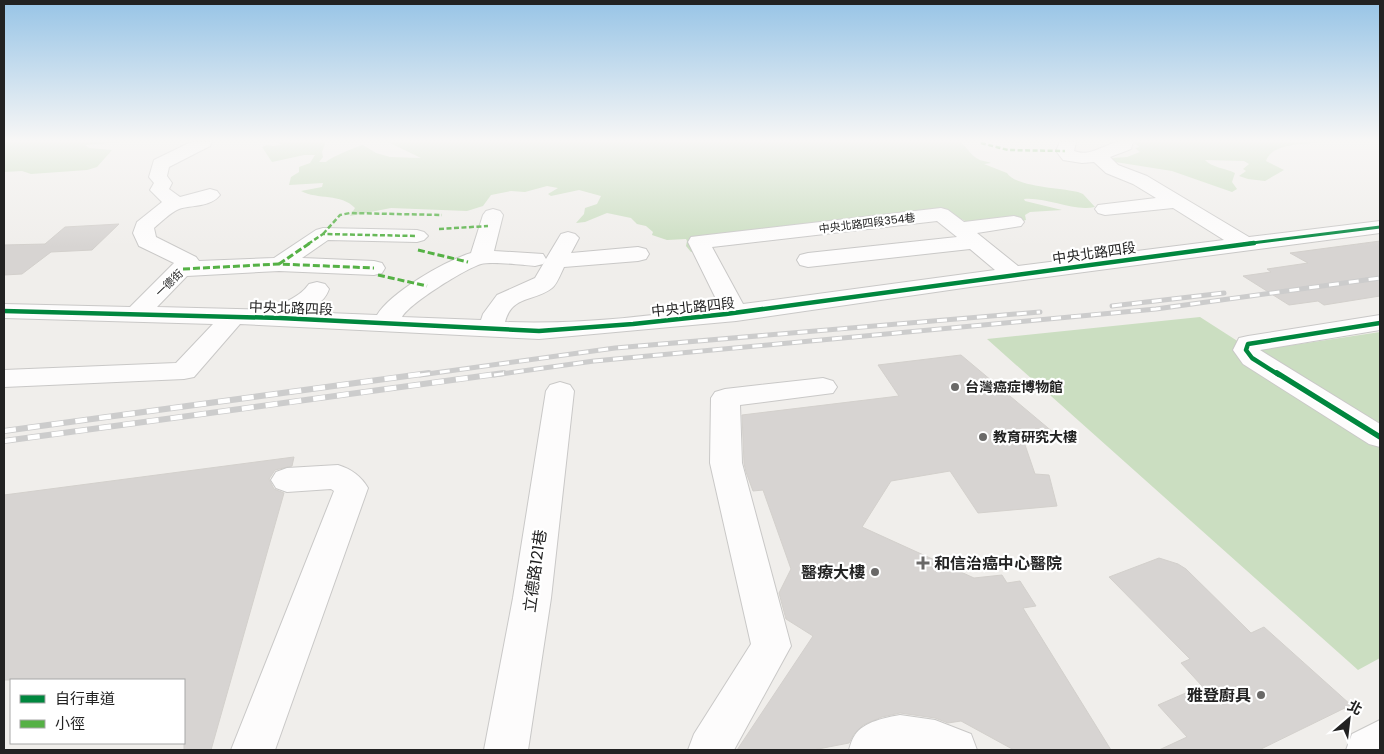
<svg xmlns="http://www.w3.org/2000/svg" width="1384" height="754" viewBox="0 0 1384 754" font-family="Poppins,'Noto Sans TC',sans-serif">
  <rect width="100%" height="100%" fill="#f0eeeb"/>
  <!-- forest -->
  <g fill="#cbdec1">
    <path d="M4 142H120L85 145 89 148 112 150 97 167 87 170 31 174 22 171 4 172Z"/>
    <path d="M278 142H323L325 144 322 152 323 157 319 162H326C329 158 358 146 363 145L376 153 390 157 421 158 388 142H960C967 147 970 154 975 157 979 161 986 161 991 163L984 164 1007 173C1015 187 1063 188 1078 192L1083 194 1095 207C1073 212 1048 197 1024 199L1025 201 1062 210 1030 212 1025 215 1026 220 1023 221 967 222 949 213 736 242C729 247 724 244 716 246 708 247 701 252 691 252L686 246 687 241 686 239 667 240 652 235 653 232 646 226 637 224 631 218 607 213 585 222 576 223 584 214 585 208 597 204 601 196 579 190 551 196 548 194 558 188 547 186 525 192 511 191 491 195 483 206 467 211 391 208 350 216 355 208C341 193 318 200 301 191L322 187 323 183 289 185 291 177 299 172V167L310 163 315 155H304L272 162 262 147 267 145 273 146 281 145Z"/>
    <path d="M1133 142H1319C1302 145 1272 143 1266 161L1284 170 1265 181 1248 179 1239 176 1246 171 1243 169 1249 164 1244 161 1205 160C1213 168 1225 168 1235 173L1232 182 1237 189 1232 192 1172 171 1109 161 1111 158 1127 157 1140 152 1135 148 1140 147Z"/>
    <path d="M1200 317 1253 351 1380 332V658L1358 670 987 339Z"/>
  </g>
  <!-- building -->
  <g fill="#d7d4d2" stroke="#d3d0cc">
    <path d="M119 224 92 250 51 252 22 274 4 275V245L45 244 65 227Z"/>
    <path d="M1380 241V296L1324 305 1318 301 1289 305 1243 276 1271 272 1267 269 1308 263 1290 253Z"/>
    <path d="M961 355 1054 433 1024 442 1035 474 1049 475 1057 506 978 513 950 471 891 481 862 527 974 578 1002 575 1007 583 1020 581 1036 606 1023 608 1111 750H1014L961 721 948 723 935 718 900 713 882 717 863 725 854 734 849 743 813 750H737L813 636 786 619 779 593 791 569 763 490 753 491 746 472 744 463 742 415 899 396 878 365Z"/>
    <path d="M294 457 292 466 275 470 269 479 274 489 284 493 211 750H184V680H4V495Z"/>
    <path d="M1159 558 1178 564 1186 569 1251 633 1264 627 1351 705 1259 750H1159L1187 737 1158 705 1202 686 1181 663 1190 659 1109 577Z"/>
  </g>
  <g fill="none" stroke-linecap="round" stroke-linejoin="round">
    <defs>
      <g id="minor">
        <path d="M191 142H212L210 146 169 167 167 176 172 183 169 189 180 197 210 189 217 191 220 195C211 207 191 205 179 209 171 212 161 222 154 228L156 237 196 257 199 261 274 258 316 230 323 228 417 230 424 232 428 236 424 240 417 242 328 240 302 258 374 261 382 263 385 268 382 273 374 275 279 271 187 276 157 307 274 310C287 299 299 298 309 284L317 282 325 284 329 289C324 303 315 305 303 312L377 315C391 292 445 261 471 253L483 215 486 211 493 209 500 211 503 215 494 251 543 254 546 259 561 234 568 232 575 234 579 238 571 253 638 247 646 249 649 254 646 259 638 261 564 267C561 273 557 284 552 288 534 302 512 295 505 322 577 325 649 316 720 307L688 242 691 237 699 236 941 208 948 210 964 222 1014 216 1021 218 1024 222 1021 226 977 233 1018 266 1224 240 1173 208 1105 215 1098 213 1095 209 1098 205 1156 198 1133 184 1106 173 1094 162 1082 163 1063 160 1056 151 1060 142H1076L1074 151C1089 157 1102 146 1117 142 1121 141 1128 142 1133 142L1131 149 1110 157 1118 165 1147 176 1249 237 1380 221V233L970 287 736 321 539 339 240 324 194 377 184 379 4 387V370L176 363 213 324 4 318V304L130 307 174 263 139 246 133 233 137 222 162 202 150 190 154 183 149 177 154 160ZM937 221 957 237 808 253 800 255 797 260 800 265 808 267 970 249 995 270 743 304 712 247ZM545 261 535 278 497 295 483 314 481 320 402 317C410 303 465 269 481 264 492 261 522 265 535 266L543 264Z"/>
        <path d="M1380 315V330L1260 350 1380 424V447L1369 444 1243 364 1233 350 1239 338 1248 336Z"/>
        <path d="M823 378 833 381 837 387 833 393 740 405 742 463 791 646 734 750H688L694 734 751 644 710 463 711 398 715 392 725 389Z"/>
        <path d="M560 382 570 385 574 391 551 598 528 750H484L513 598 546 391 550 385Z"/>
        <path d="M338 465C351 469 361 476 368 488L275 750H231L334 491 331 489 287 492 276 488 271 480 276 472 287 468Z"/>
        <path d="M900 715 935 720 971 734 977 750H849C850 746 852 739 855 735 863 722 887 717 900 715Z"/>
        <path d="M1380 720V750H1346L1352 734Z"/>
      </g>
    </defs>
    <!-- minor casing -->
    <use href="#minor" stroke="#c9c8c7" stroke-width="2"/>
    <!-- minor -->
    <use href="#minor" fill="#fdfcfc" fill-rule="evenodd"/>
    <defs>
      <g id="rail-far1">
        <path d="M1112 306 1224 293"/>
        <path d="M420 375 615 348 1040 312"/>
        <path d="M494 375 594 361 1156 309 1380 278"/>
      </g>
      <g id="rail">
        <path d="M4 431 429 373"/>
        <path d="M4 441 504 373"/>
      </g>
    </defs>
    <!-- rail-far1 casing -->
    <use href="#rail-far1" stroke="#ccc" stroke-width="5"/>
    <!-- rail casing -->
    <use href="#rail" stroke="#ccc" stroke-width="6"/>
    <!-- rail-far1 -->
    <use href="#rail-far1" stroke="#fff" stroke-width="3" stroke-dasharray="10" stroke-linecap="butt"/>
    <!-- rail -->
    <use href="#rail" stroke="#fff" stroke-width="4.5" stroke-dasharray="12" stroke-linecap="butt"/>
    <!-- quiet-far1 -->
    <g stroke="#55b145" stroke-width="2.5" stroke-dasharray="5 2.5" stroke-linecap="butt">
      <path d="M981 143 1008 150 1065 151"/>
      <path d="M439 229 488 226"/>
      <path d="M323 234 340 215 350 213 442 215"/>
      <path d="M308 244 323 234 417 236"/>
    </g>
    <!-- quiet -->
    <g stroke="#55b145" stroke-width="3" stroke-dasharray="7 3" stroke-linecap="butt">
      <path d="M418 250 468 262"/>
      <path d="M279 264 310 243"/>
      <path d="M183 269 279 264 374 268"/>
      <path d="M378 275 427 286"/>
    </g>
    <defs>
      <path id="cycleway-far2" d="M1244 244 1380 227"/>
      <g id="cycleway-far1">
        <path d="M4 311 280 318 539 331 633 324 726 314 1254 243"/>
        <path d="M1279 375 1252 358 1246 350 1248 344 1380 323"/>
      </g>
      <path id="cycleway" d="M1277 373 1380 437"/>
    </defs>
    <!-- cycleway-far2 casing -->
    <use href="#cycleway-far2" stroke="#fff" stroke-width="5"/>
    <!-- cycleway-far1 casing -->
    <use href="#cycleway-far1" stroke="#fff" stroke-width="7"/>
    <!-- cycleway casing -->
    <use href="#cycleway" stroke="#fff" stroke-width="9"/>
    <!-- cycleway-far2 -->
    <use href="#cycleway-far2" stroke="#00873e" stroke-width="3"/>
    <!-- cycleway-far1 -->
    <use href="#cycleway-far1" stroke="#00873e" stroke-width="4.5"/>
    <!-- cycleway -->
    <use href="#cycleway" stroke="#00873e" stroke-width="5.5"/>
  </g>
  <!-- sky -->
  <linearGradient id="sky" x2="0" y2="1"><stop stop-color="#97c4e6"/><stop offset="0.57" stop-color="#f8f7f6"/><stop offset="1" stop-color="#f8f7f6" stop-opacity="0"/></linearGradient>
  <rect width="1384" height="247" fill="url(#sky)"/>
  <!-- markers -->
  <g fill="#6a6968" stroke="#fff" stroke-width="2">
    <circle cx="955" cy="387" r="5"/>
    <circle cx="983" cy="437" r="5"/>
    <path d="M920.5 555.5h5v5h5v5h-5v5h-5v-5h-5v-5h5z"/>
    <circle cx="875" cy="572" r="5"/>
    <circle cx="1261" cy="695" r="5"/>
  </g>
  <g text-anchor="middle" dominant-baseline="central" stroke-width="4.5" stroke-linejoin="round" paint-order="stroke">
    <!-- far-street labels -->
    <g font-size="11" fill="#222" stroke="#fff">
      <text transform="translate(867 223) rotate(-7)">中央北路四段354巷</text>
      <text transform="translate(169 283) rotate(-44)">一德街</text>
    </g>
    <!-- street labels -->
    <g font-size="14" fill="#222" stroke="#fff">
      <text transform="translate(1094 253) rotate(-8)">中央北路四段</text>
      <text transform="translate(693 307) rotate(-6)">中央北路四段</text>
      <text transform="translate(291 308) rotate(2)">中央北路四段</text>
    </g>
    <!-- poi labels -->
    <g font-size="14" font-weight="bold" fill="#222" stroke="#fff" text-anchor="start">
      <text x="965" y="387">台灣癌症博物館</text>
      <text x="993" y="437">教育研究大樓</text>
    </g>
    <!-- near-poi labels -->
    <g font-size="16" font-weight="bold" fill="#222" stroke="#fff" text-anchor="end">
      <text x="934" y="563" text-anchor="start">和信治癌中心醫院</text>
      <text x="865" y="572">醫療大樓</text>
      <text x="1251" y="695">雅登廚具</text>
    </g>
    <!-- near-street labels -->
    <g font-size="16" fill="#222" stroke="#fff">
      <text transform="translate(535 571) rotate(-82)">立德路121巷</text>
    </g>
  </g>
  <!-- border -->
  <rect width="1384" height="754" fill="none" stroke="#222222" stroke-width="10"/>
  <!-- legend -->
  <rect x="10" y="679" width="175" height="65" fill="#ffffff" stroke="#a7a7a7"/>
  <rect x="20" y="695" width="25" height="8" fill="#00873e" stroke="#a7a7a7"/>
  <text x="55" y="704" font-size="15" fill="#222222">自行車道</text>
  <rect x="20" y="720" width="25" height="8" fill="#55b145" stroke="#a7a7a7"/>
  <text x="55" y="729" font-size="15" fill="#222222">小徑</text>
  <!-- north arrow -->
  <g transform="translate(1349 719) rotate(28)" stroke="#ffffff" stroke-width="4" paint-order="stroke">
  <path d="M0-4L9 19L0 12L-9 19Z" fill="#222222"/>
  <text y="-8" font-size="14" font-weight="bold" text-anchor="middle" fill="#222222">北</text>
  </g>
</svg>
